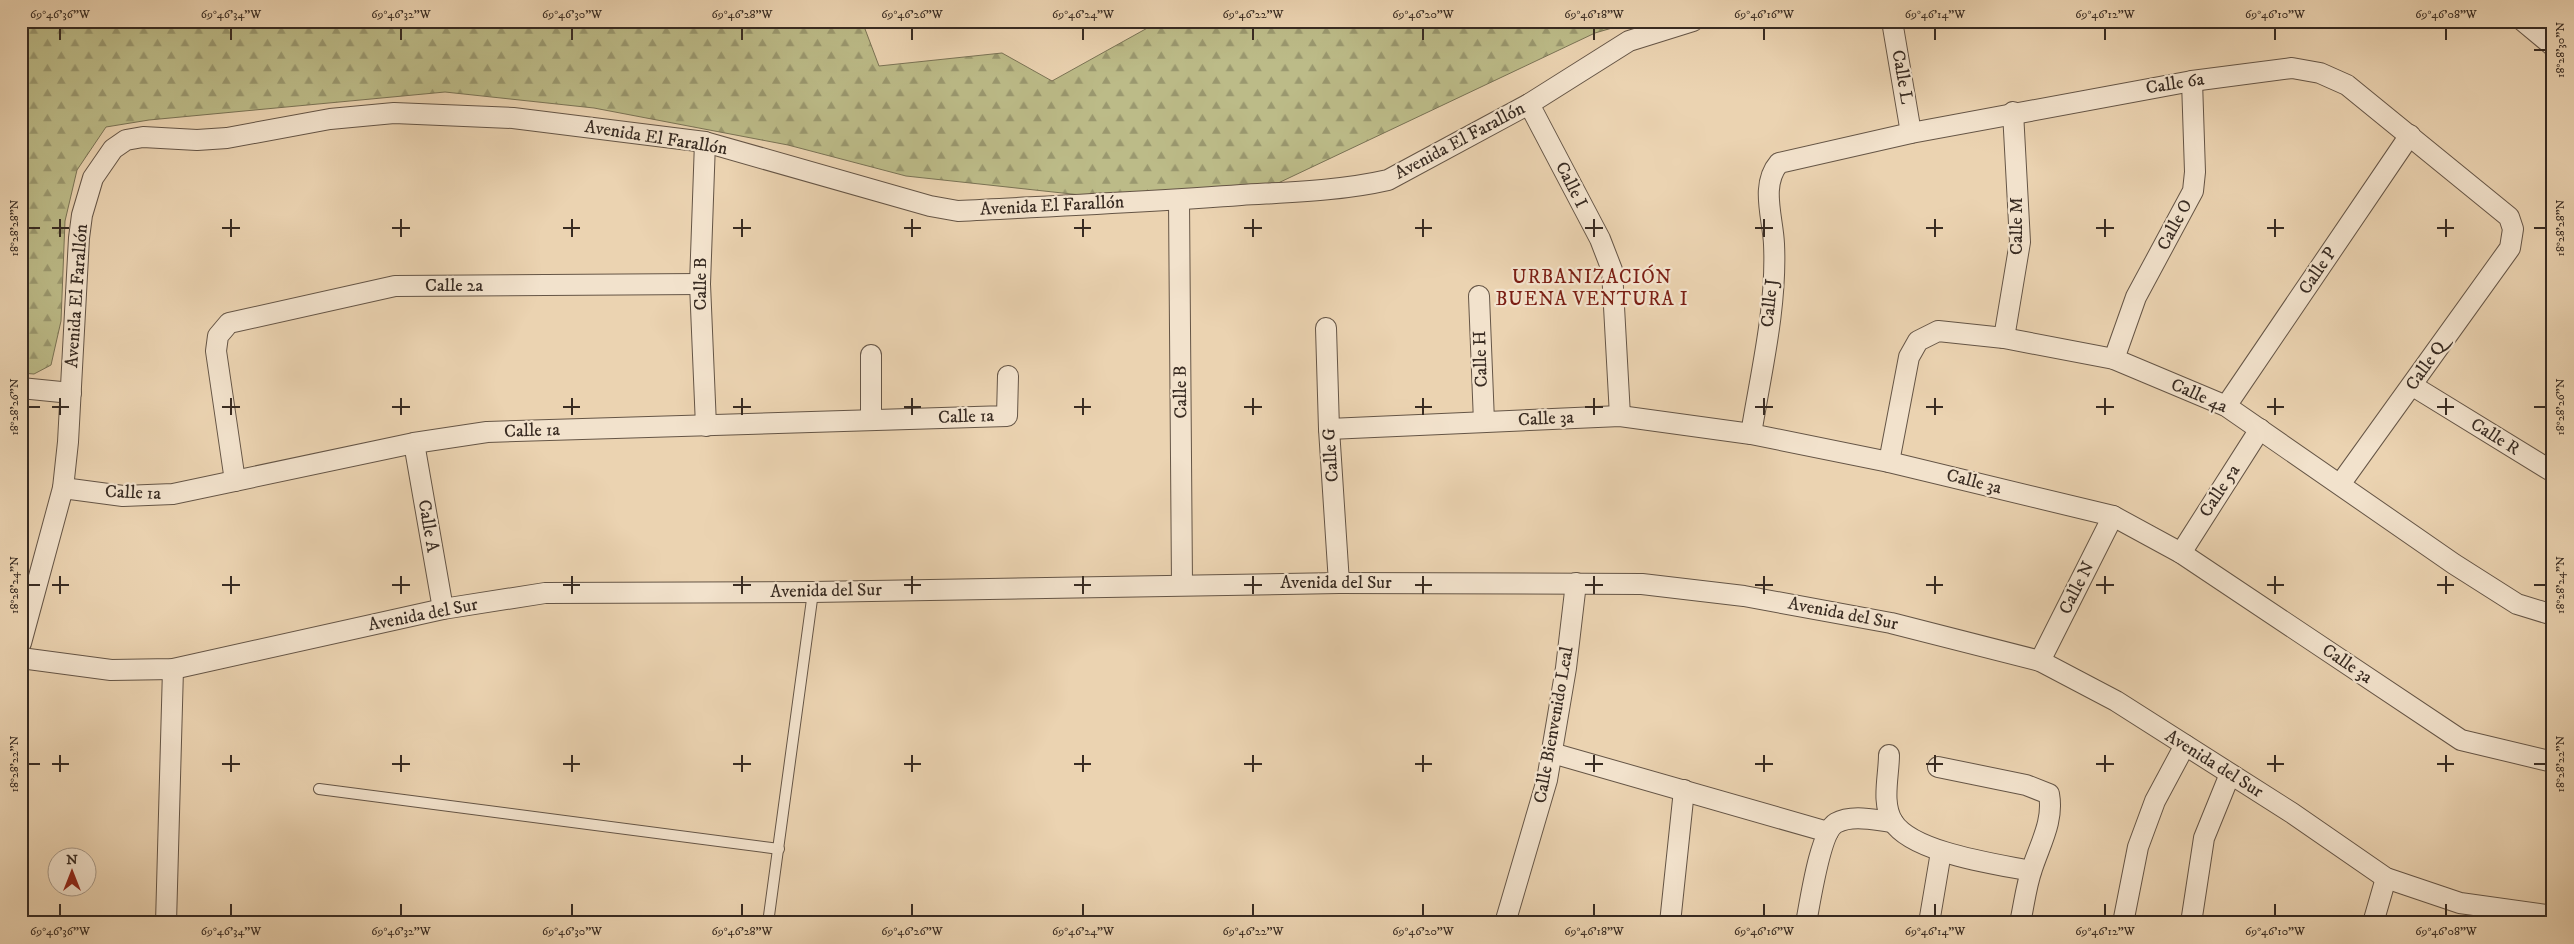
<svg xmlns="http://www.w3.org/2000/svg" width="2574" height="944" viewBox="0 0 2574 944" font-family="'IM FELL DW Pica',serif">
  <defs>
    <pattern id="forest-firs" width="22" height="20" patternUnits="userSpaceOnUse" patternTransform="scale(1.25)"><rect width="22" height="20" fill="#bcbb88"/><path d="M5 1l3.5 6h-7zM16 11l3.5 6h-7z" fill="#9a986f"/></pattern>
  </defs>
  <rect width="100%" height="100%" fill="#ebd3b1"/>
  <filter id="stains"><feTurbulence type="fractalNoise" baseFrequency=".004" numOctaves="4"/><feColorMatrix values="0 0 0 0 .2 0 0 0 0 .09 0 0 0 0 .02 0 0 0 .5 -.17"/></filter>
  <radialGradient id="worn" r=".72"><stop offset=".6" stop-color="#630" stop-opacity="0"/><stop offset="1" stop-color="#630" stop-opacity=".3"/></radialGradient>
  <!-- forest -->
  <path fill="url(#forest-firs)" stroke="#7a7355" d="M21 21H862L879 66 1002 53 1052 81 1160 21H1636L1595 33 1255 194 1145 202 906 176 788 145 594 108 445 92 149 120 106 127 77 170 65 221 61 321 51 365 34 374 21 373Z"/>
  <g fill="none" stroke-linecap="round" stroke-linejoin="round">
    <defs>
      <g id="lane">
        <path d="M319 789 779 849"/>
        <path d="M768 923 813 592"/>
      </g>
      <g id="street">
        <path d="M1892 21 1911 133"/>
        <path d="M2523 21 2553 46"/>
        <path d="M1529 104 1600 239 1612 270 1620 416"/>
        <path d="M705 142 700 284 706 426"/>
        <path d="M1179 200 1182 585"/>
        <path d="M1479 296 1484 422"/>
        <path d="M1326 328 1329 429 1339 583"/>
        <path d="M2004 338 2020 242 2013 112"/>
        <path d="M871 355V420"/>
        <path d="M2114 359 2136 297 2193 191 2195 172 2192 81"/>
        <path d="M2413 386 2553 472"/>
        <path d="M21 388 71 393"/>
        <path d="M2226 406 2410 135"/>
        <path d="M1329 429 1620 416 1751 434 1889 462 2113 516 2181 553 2461 740 2553 762"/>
        <path d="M1751 434C1761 372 1777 307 1774 244 1773 218 1760 185 1779 163L1911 133 2192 81 2292 68 2320 73 2347 85 2509 217 2513 229 2510 248 2341 483"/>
        <path d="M414 443 443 609"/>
        <path d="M1889 462 1909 357 1918 341 1938 331 2004 338 2114 359 2226 406 2454 564 2517 604 2553 615"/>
        <path d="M235 481 216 351 218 336 229 323 395 286 700 284"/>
        <path d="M63 488 123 496 173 494 414 443 487 432 1007 416 1008 376"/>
        <path d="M2181 553 2260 429"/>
        <path d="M21 643 63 488 68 442 79 238 82 215 93 178 113 149 126 140 143 137 197 140 227 138 330 119 394 113 513 118 705 142 930 206 958 211C1052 206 1147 202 1241 195 1290 192 1340 191 1388 180L1529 104 1629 41 1693 21"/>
        <path d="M21 658 111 670 173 669 443 609 545 593 813 592 1339 583 1642 584 1744 596 1891 623 2040 661 2116 701 2292 813 2386 878 2460 903 2553 916"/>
        <path d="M2040 661 2113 516"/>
        <path d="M1552 753 1828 832"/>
        <path d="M1889 755C1889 776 1881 803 1893 822 1913 853 1997 864 2031 871"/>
        <path d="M1938 767 2026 785 2049 794C2054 821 2040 844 2032 869 2026 886 2024 905 2020 923"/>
        <path d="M166 923 173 669"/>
        <path d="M1505 923 1547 780 1566 668 1576 583"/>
        <path d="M1670 923 1684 790"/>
        <path d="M1806 923C1810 903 1820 832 1836 823 1852 814 1875 820 1893 822"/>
        <path d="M1929 923 1941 852"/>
        <path d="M2123 923 2138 847 2155 801 2185 745"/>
        <path d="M2191 923 2204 838 2230 774"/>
        <path d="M2373 923 2386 878"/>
      </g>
    </defs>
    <!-- lane casing -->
    <use href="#lane" stroke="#655546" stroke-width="12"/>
    <!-- street casing -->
    <use href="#street" stroke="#655546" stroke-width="22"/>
    <!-- lane -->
    <use href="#lane" stroke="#f2e2cc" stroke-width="10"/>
    <!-- street -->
    <use href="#street" stroke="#f2e2cc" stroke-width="20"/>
  </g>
  <!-- ticks -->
  <path fill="none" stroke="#382b22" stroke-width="2" d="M60 28V40M231 28V40M401 28V40M572 28V40M742 28V40M912 28V40M1083 28V40M1253 28V40M1423 28V40M1594 28V40M1764 28V40M1935 28V40M2105 28V40M2275 28V40M2446 28V40M2534 50H2546M60 219V237M231 219V237M401 219V237M572 219V237M742 219V237M912 219V237M1083 219V237M1253 219V237M1423 219V237M1594 219V237M1764 219V237M1935 219V237M2105 219V237M2275 219V237M2446 219V237M28 228H40M52 228H69M222 228H240M392 228H410M563 228H580M733 228H751M904 228H921M1074 228H1091M1244 228H1262M1415 228H1432M1585 228H1603M1755 228H1773M1926 228H1943M2096 228H2114M2267 228H2284M2437 228H2454M2534 228H2546M60 398V415M231 398V415M401 398V415M572 398V415M742 398V415M912 398V415M1083 398V415M1253 398V415M1423 398V415M1594 398V415M1764 398V415M1935 398V415M2105 398V415M2275 398V415M2446 398V415M28 407H40M52 407H69M222 407H240M392 407H410M563 407H580M733 407H751M904 407H921M1074 407H1091M1244 407H1262M1415 407H1432M1585 407H1603M1755 407H1773M1926 407H1943M2096 407H2114M2267 407H2284M2437 407H2454M2534 407H2546M60 576V594M231 576V594M401 576V594M572 576V594M742 576V594M912 576V594M1083 576V594M1253 576V594M1423 576V594M1594 576V594M1764 576V594M1935 576V594M2105 576V594M2275 576V594M2446 576V594M28 585H40M52 585H69M222 585H240M392 585H410M563 585H580M733 585H751M904 585H921M1074 585H1091M1244 585H1262M1415 585H1432M1585 585H1603M1755 585H1773M1926 585H1943M2096 585H2114M2267 585H2284M2437 585H2454M2534 585H2546M60 755V772M231 755V772M401 755V772M572 755V772M742 755V772M912 755V772M1083 755V772M1253 755V772M1423 755V772M1594 755V772M1764 755V772M1935 755V772M2105 755V772M2275 755V772M2446 755V772M28 764H40M52 764H69M222 764H240M392 764H410M563 764H580M733 764H751M904 764H921M1074 764H1091M1244 764H1262M1415 764H1432M1585 764H1603M1755 764H1773M1926 764H1943M2096 764H2114M2267 764H2284M2437 764H2454M2534 764H2546M60 904V916M231 904V916M401 904V916M572 904V916M742 904V916M912 904V916M1083 904V916M1253 904V916M1423 904V916M1594 904V916M1764 904V916M1935 904V916M2105 904V916M2275 904V916M2446 904V916"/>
  <g text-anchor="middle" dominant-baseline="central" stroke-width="4.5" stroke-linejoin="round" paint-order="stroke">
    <!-- street labels -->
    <g font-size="18" fill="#382b22" stroke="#f2e2cc">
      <text transform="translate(1902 77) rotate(80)">Calle L</text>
      <text transform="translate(2175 84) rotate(-9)">Calle 6a</text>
      <text transform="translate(656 138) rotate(9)">Avenida El Farallón</text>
      <text transform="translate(1460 141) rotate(-28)">Avenida El Farallón</text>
      <text transform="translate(1571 185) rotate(63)">Calle I</text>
      <text transform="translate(1052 206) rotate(-3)">Avenida El Farallón</text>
      <text transform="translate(2175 225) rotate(-62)">Calle O</text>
      <text transform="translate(2017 226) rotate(-90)">Calle M</text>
      <text transform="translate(2318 271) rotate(-56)">Calle P</text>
      <text transform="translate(701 284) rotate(-90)">Calle B</text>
      <text x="454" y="286">Calle 2a</text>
      <text transform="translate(77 296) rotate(-86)">Avenida El Farallón</text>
      <text transform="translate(1770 303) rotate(-84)">Calle J</text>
      <text transform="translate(1481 359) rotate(-92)">Calle H</text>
      <text transform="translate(2426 366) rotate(-55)">Calle Q</text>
      <text transform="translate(1181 392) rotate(-91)">Calle B</text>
      <text transform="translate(2199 396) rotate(24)">Calle 4a</text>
      <text transform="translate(966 417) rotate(-2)">Calle 1a</text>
      <text transform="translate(1546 419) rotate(-3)">Calle 3a</text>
      <text transform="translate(532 431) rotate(-2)">Calle 1a</text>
      <text transform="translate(2495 437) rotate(32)">Calle R</text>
      <text transform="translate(1331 455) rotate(-94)">Calle G</text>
      <text transform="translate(1974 482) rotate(14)">Calle 3a</text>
      <text transform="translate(2220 491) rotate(-57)">Calle 5a</text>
      <text transform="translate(133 493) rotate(2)">Calle 1a</text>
      <text transform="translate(428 526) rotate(80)">Calle A</text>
      <text x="1336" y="583">Avenida del Sur</text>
      <text transform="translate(2077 588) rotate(-63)">Calle N</text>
      <text transform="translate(826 591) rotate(-1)">Avenida del Sur</text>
      <text transform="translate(1843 614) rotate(11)">Avenida del Sur</text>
      <text transform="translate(423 615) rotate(-11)">Avenida del Sur</text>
      <text transform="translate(2347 664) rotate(34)">Calle 3a</text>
      <text transform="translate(1554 725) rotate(-80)">Calle Bienvenido Leal</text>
      <text transform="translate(2214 764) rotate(32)">Avenida del Sur</text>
    </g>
    <!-- neighbourhood labels -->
    <g font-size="19" letter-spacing="1" fill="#7a1f14" stroke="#f2e2cc">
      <text x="1592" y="277">URBANIZACIÓN<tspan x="1592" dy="22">BUENA VENTURA I</tspan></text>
    </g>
  </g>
  <!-- margin -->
  <rect width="2574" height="944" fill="none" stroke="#ebd3b1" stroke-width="55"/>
  <!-- north arrow -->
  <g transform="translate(72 872)"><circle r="24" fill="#f2e2cc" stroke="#a89988"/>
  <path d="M0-4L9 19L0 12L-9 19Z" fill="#8f2418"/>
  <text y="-8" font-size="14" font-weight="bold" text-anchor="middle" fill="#382b22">N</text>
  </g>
  <rect x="28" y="28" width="2518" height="888" fill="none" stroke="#382b22" stroke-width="2"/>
  <g font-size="12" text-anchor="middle" fill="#382b22">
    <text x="60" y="18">69°46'36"W</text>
    <text x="231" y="18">69°46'34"W</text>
    <text x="401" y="18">69°46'32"W</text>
    <text x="572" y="18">69°46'30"W</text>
    <text x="742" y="18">69°46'28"W</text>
    <text x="912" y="18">69°46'26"W</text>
    <text x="1083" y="18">69°46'24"W</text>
    <text x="1253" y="18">69°46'22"W</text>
    <text x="1423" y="18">69°46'20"W</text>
    <text x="1594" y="18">69°46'18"W</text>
    <text x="1764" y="18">69°46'16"W</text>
    <text x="1935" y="18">69°46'14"W</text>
    <text x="2105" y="18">69°46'12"W</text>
    <text x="2275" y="18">69°46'10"W</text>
    <text x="2446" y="18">69°46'08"W</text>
    <text transform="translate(2560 50) rotate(-90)" y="4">18°28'30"N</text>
    <text transform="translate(14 228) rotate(-90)" y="4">18°28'28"N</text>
    <text transform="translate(2560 228) rotate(-90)" y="4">18°28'28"N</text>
    <text transform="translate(14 407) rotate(-90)" y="4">18°28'26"N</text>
    <text transform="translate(2560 407) rotate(-90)" y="4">18°28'26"N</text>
    <text transform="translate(14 585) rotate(-90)" y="4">18°28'24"N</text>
    <text transform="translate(2560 585) rotate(-90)" y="4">18°28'24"N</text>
    <text transform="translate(14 764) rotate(-90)" y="4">18°28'22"N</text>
    <text transform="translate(2560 764) rotate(-90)" y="4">18°28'22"N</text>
    <text x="60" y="935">69°46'36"W</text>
    <text x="231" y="935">69°46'34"W</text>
    <text x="401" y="935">69°46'32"W</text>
    <text x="572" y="935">69°46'30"W</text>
    <text x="742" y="935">69°46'28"W</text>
    <text x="912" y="935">69°46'26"W</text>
    <text x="1083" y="935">69°46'24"W</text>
    <text x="1253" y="935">69°46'22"W</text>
    <text x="1423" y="935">69°46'20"W</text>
    <text x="1594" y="935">69°46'18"W</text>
    <text x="1764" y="935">69°46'16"W</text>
    <text x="1935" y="935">69°46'14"W</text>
    <text x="2105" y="935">69°46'12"W</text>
    <text x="2275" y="935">69°46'10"W</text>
    <text x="2446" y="935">69°46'08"W</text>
  </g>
  <rect width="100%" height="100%" filter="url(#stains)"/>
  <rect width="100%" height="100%" fill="url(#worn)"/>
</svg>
